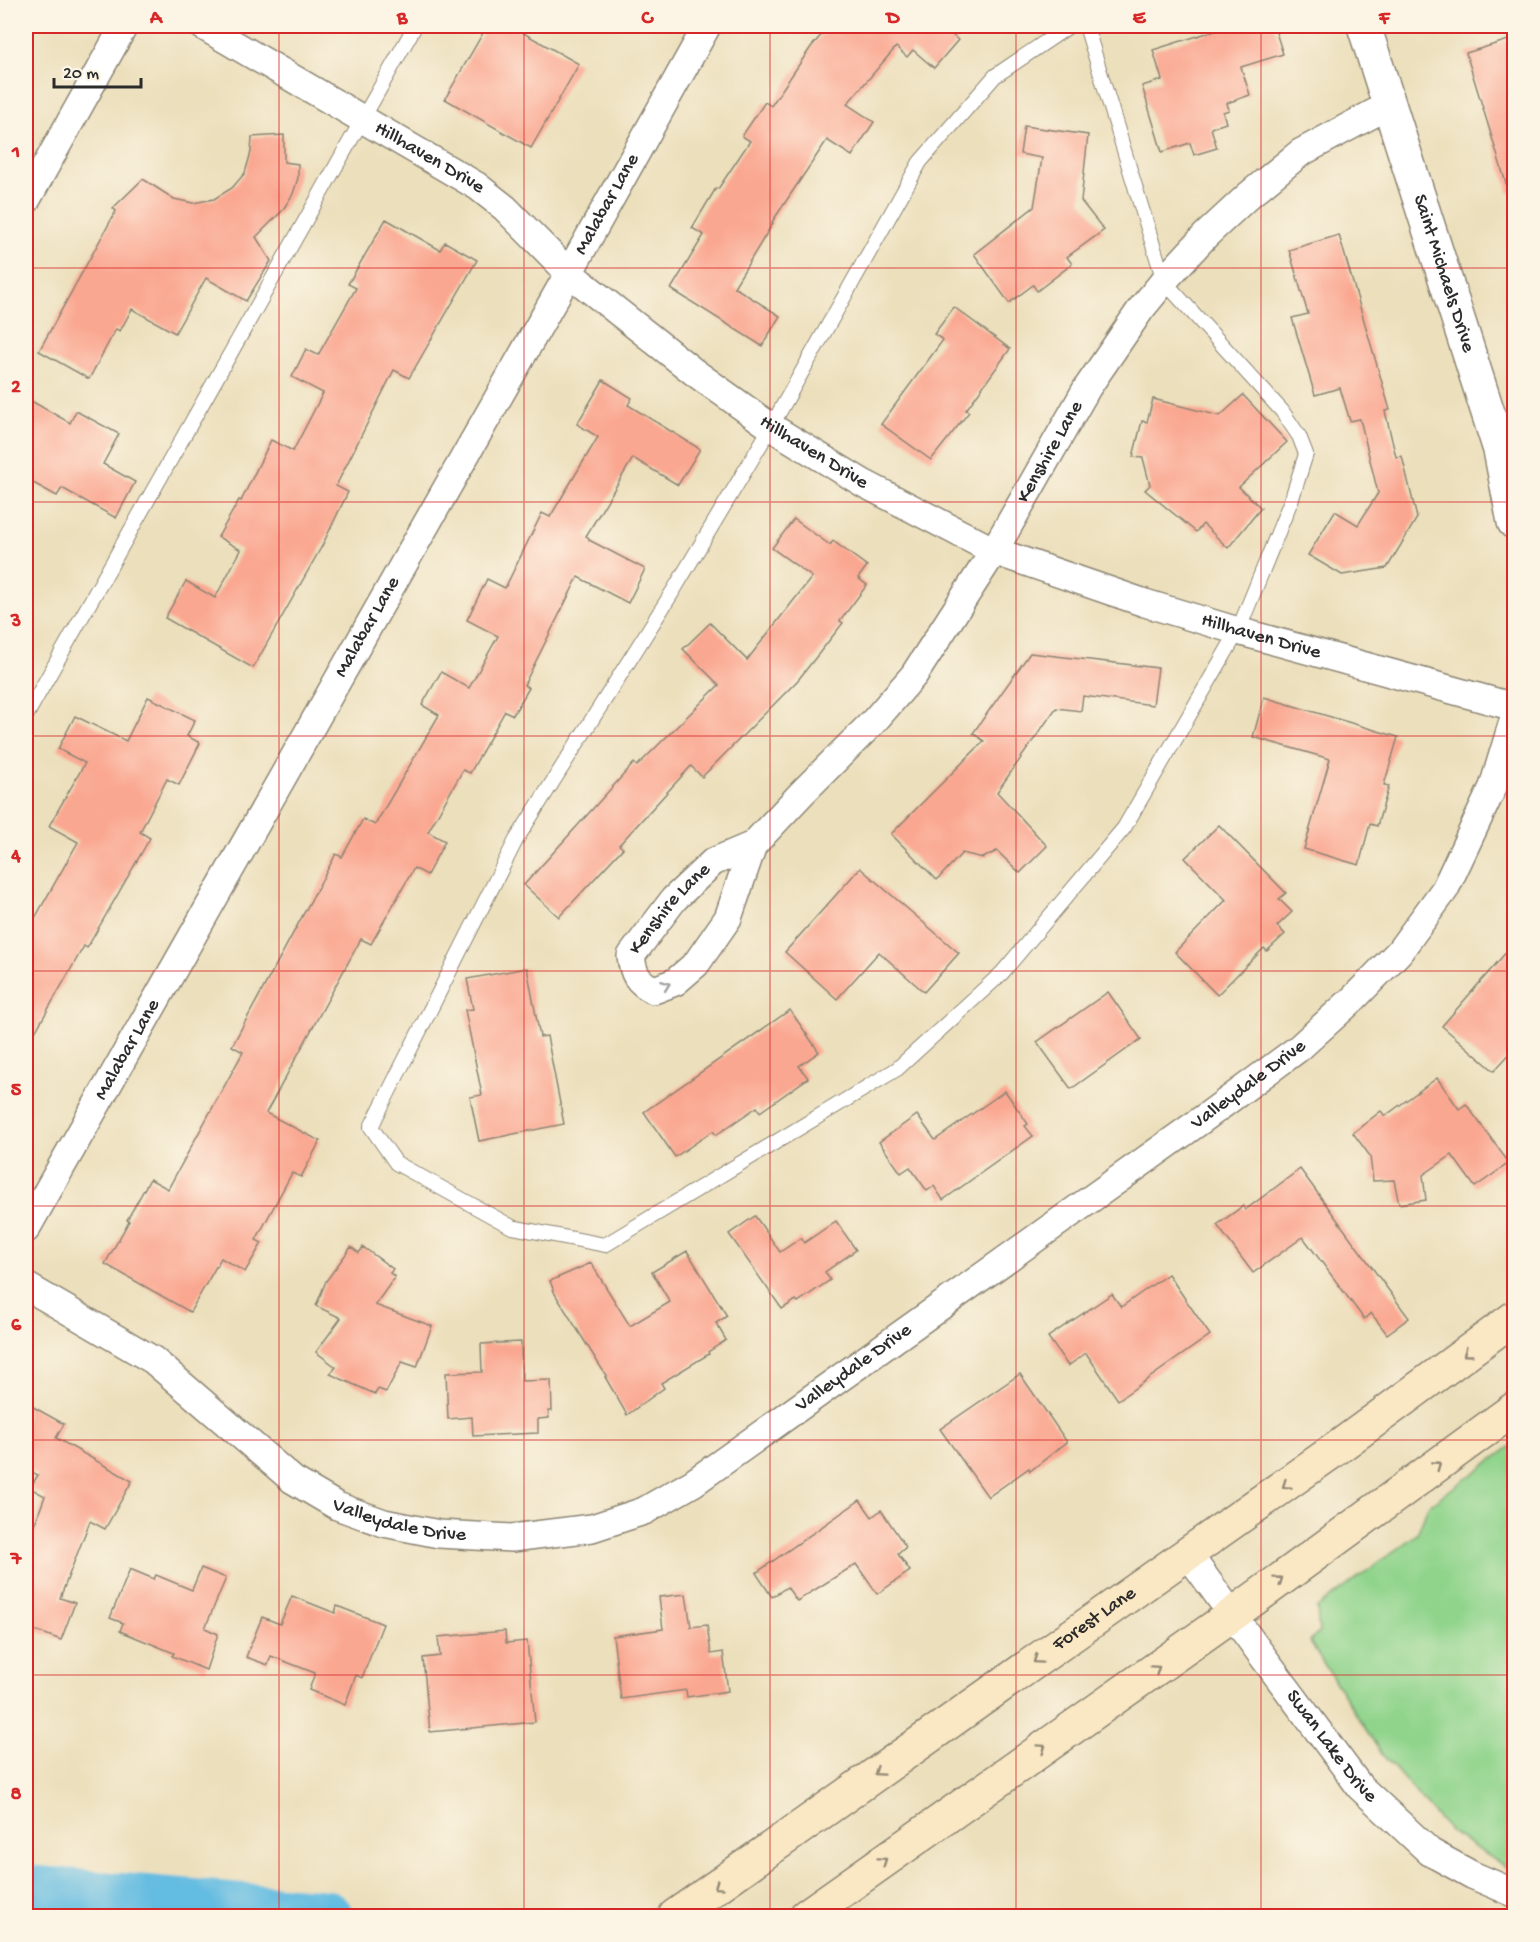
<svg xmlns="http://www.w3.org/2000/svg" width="1540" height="1942" viewBox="0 0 1540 1942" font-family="'Gochi Hand',sans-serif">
  <rect width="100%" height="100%" fill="#fcf5e5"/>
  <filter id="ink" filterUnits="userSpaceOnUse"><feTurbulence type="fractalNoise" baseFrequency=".0167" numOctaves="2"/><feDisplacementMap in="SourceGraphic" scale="12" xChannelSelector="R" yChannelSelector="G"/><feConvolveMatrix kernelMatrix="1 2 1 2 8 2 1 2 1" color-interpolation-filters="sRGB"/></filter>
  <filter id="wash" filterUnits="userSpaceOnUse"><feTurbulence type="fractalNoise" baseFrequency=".008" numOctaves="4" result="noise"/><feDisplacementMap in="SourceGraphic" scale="24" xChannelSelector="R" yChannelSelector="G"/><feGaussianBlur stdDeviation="1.35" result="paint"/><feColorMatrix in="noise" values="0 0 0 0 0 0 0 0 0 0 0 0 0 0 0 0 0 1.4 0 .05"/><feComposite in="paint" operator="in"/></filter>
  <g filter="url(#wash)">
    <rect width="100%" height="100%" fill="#ecdfbc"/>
    <!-- green -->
    <path fill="#90d48c" stroke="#5e805c" stroke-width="1.5" d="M1514 1444V1872L1450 1832 1381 1753 1310 1642 1319 1632 1317 1608 1417 1534 1428 1506Z"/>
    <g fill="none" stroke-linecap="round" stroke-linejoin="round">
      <!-- river -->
      <path stroke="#64bce1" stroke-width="52" d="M26 1891 327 1916"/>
    </g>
    <g id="blocks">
      <!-- building -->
      <g fill="#faa791">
        <path d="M487 26H511L579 64 531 148 445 99Z"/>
        <path d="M829 26H942L958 40 934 68 913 50 907 57 896 47 847 104 874 122 852 156 827 140 772 222 773 223 734 287 780 316 762 346 671 289 704 235 692 228 716 188 718 189 750 141 742 136 765 102 771 106 811 47Z"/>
        <path d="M1229 26H1274L1283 54 1241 67 1250 95 1227 103 1229 110 1223 112 1226 123 1211 128 1217 148 1194 155 1190 143 1162 152 1142 86 1162 80 1153 50Z"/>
        <path d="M1515 38V192L1509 193 1466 53Z"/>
        <path d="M1024 126 1088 135 1081 201 1104 230 1067 257 1072 264 1037 291 1033 285 1009 303 974 254 1034 207 1042 158 1020 154Z"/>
        <path d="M284 135V162L298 164V178L293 194 282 211 256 237 271 261 246 301 206 278 175 333 132 309 120 331 116 329 89 379 39 351 116 211 113 208 143 179 174 199 193 203 214 199 232 188 245 173 251 152 252 137Z"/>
        <path d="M386 219 440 250 445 242 477 260 409 378 394 370 336 486 348 492 322 546 253 668 165 618 186 581 215 598 241 550 218 537 239 500 241 501 271 440 293 451 323 393 292 377 306 349 318 355 356 288 348 284Z"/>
        <path d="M1339 235 1390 410 1385 411 1396 457 1402 456 1417 518 1387 568 1342 575 1308 555 1335 511 1358 525 1378 493 1360 419 1350 421 1340 388 1315 395 1292 318 1308 314 1289 250Z"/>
        <path d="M954 307 1010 349 966 410 969 412 931 460 881 424 943 340 934 334Z"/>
        <path d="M603 380 632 398 628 405 700 449 678 485 633 458 586 536 589 538V540L645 569 628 603 578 577 524 685 529 688 513 715 505 711 470 773 463 770 428 832 445 841 427 875 414 868 371 944 361 939 266 1113 320 1141 301 1177 292 1173 256 1240 262 1243 245 1272 221 1258 190 1312 105 1264 129 1221 127 1220 150 1179 168 1189 243 1052 232 1046 336 854 342 857 363 819 375 825 439 715 422 705 441 672 469 688 498 636 467 620 487 579 505 588 542 513 550 517 598 437 577 424Z"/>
        <path d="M1243 395 1287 442 1239 487 1261 508 1228 548 1203 524 1196 532 1145 490 1150 485 1143 458 1133 457 1142 421 1147 422 1153 399 1220 416Z"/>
        <path d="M26 398 70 423 76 411 119 434 103 464 135 482 116 518 62 488 57 496 26 479Z"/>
        <path d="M794 519 830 545 833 541 867 566 858 578 867 585 840 621 843 623 798 680 702 777 691 766 619 845 623 848 559 917 524 885 634 763 637 766 719 685 683 649 710 623 747 660 812 577 772 548Z"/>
        <path d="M1030 653 1158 668 1153 705 1083 696 1081 711 1056 708 997 792 1047 846 1020 873 997 851 983 858 962 853 937 880 891 834 984 741 973 733Z"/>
        <path d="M148 697 195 720 187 736 200 743 179 785 167 779 140 832 150 838 87 948 84 946 26 1048V934L78 842 49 826 85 763 58 749 75 716 126 741Z"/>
        <path d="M1264 697 1398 737 1384 785 1389 786 1377 826 1370 824 1359 865 1304 849 1330 759 1253 737Z"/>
        <path d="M1219 825 1286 893 1279 899 1292 912 1277 926 1285 934 1267 951 1264 948 1217 995 1175 952 1226 900 1185 858Z"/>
        <path d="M860 868 959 953 924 992 879 952 837 999 785 952Z"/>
        <path d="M1515 942V1048L1494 1071 1442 1026Z"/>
        <path d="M527 968 540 1037 547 1036 564 1124 479 1141 470 1097 482 1095 465 1010 473 1009 467 979Z"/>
        <path d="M1108 992 1141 1039 1071 1089 1037 1042Z"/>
        <path d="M790 1010 819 1052 799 1066 808 1078 760 1112 757 1107 716 1135 713 1131 675 1157 644 1112Z"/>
        <path d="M1437 1078 1459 1109 1466 1104 1509 1163 1475 1187 1452 1155 1423 1175 1426 1200 1399 1204 1394 1180 1373 1181 1370 1156 1353 1133 1381 1111 1385 1116Z"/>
        <path d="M1005 1091 1028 1124 1025 1126 1033 1136 943 1200 934 1186 927 1191 910 1167 901 1173 879 1142 917 1115 935 1140Z"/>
        <path d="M1300 1169 1409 1318 1387 1334 1371 1313 1364 1319 1303 1237 1253 1273 1217 1225 1243 1206 1245 1210Z"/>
        <path d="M755 1216 780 1252 801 1238 804 1243 836 1221 856 1250 825 1272 830 1280 798 1302 796 1300 782 1309 729 1234Z"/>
        <path d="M351 1247 359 1253 363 1247 393 1269 390 1273 395 1277 375 1305 432 1326 417 1367 402 1362 386 1392 378 1389 375 1394 330 1374 336 1367 316 1352 341 1318 316 1306 326 1281Z"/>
        <path d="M687 1251 727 1316 716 1323 726 1340 708 1352 709 1354 661 1383 664 1388 627 1415 605 1377H607L555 1294 550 1281 591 1263 630 1326 670 1302 652 1272Z"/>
        <path d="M1168 1274 1210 1335 1118 1400 1086 1353 1068 1366 1048 1337 1112 1294 1121 1307Z"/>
        <path d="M521 1342 522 1381 551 1380 552 1411H548L549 1418 538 1419V1433L473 1436 472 1417 448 1419 446 1373 482 1372 481 1344Z"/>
        <path d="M1020 1374 1067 1442 1030 1471 1029 1468 988 1497 940 1429Z"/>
        <path d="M26 1403 64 1424 56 1438 132 1481 105 1529 90 1521 60 1598 75 1603 61 1640 26 1627V1548L45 1496 30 1488 38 1475 26 1469Z"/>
        <path d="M860 1500 872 1517 881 1510 906 1547 898 1554 910 1571 877 1594 856 1564 797 1601 787 1587 772 1597 756 1573Z"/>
        <path d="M201 1568 226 1578 205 1628 218 1634 206 1670 172 1656 174 1653 120 1631 123 1623 110 1618 130 1569 154 1579 156 1575 192 1590Z"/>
        <path d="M686 1594 691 1627 707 1625 711 1654 723 1652 728 1691 687 1697 686 1690 621 1699 613 1636 663 1629 659 1597Z"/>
        <path d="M292 1596 335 1613 337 1606 383 1624 362 1678 356 1675 345 1705 309 1690 315 1673 271 1656 268 1665 246 1657 262 1617 280 1624Z"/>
        <path d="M505 1631 506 1643 527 1641 535 1722 430 1732 423 1658 440 1656 438 1637Z"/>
      </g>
    </g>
  </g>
  <g filter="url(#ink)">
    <use href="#blocks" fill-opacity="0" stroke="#8c8574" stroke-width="1.5"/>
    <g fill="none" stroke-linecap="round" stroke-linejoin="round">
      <defs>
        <g id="service">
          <path d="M1069 26 995 76 920 162 771 427 675 588 516 840 371 1127 396 1163 512 1227 605 1245 897 1069 1002 973 1124 828 1238 631 1292 498 1306 454 1299 436 1282 411 1164 281 1086 26"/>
          <path d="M26 716 415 26"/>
        </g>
        <g id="minor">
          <path id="s1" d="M203 26 477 186 505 208 569 273 694 372 771 427 863 483 994 551 1145 603 1238 631 1514 707"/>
          <path d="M26 201 124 26"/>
          <path id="s2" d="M753 845 728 918 696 964 675 982 654 990C637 982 633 973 631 956L674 899 713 862 753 845 802 793 875 720 914 675 994 551 1087 388 1141 309 1169 275 1206 235 1249 195 1300 153 1389 105"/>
          <path id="s3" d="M26 1229 569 273 707 26"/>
          <path id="s4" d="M26 1286 153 1360 293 1480 337 1506 384 1523 439 1534 512 1538 592 1528 644 1511 693 1483 1207 1116 1299 1048 1353 999 1399 952 1445 889 1493 787 1514 718"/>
          <path id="s5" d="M1188 1554 1258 1650 1360 1787 1430 1852 1472 1875 1514 1893"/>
        </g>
        <g id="tertiary">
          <path id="s6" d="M1364 26 1500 450 1514 522"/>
        </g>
        <g id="secondary">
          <path id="s7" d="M675 1916 1333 1451 1514 1318"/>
          <path d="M806 1916 1232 1615 1514 1409"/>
        </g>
      </defs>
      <!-- service casing -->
      <use href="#service" stroke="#8c8574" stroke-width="16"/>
      <!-- minor casing -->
      <use href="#minor" stroke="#8c8574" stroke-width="30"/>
      <!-- tertiary casing -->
      <use href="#tertiary" stroke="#8c8574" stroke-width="36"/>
      <!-- secondary casing -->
      <use href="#secondary" stroke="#8c8574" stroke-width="36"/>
      <!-- service -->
      <use href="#service" stroke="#fff" stroke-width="14"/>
      <!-- minor -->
      <use href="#minor" stroke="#fff" stroke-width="27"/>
      <!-- tertiary -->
      <use href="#tertiary" stroke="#fff" stroke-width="33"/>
      <!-- secondary -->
      <use href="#secondary" stroke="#fae7c3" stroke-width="33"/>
    </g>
    <!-- one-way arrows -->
    <defs><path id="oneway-chevron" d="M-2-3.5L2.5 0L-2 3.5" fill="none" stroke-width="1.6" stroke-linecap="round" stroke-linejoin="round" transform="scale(1.5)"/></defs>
    <use stroke="#a0a0a0" href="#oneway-chevron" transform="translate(666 985) rotate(-21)"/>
    <g stroke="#928977">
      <use href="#oneway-chevron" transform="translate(1467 1353) rotate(144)"/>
      <use href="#oneway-chevron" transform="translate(1437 1465) rotate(-36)"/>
      <use href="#oneway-chevron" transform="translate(1286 1485) rotate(145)"/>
      <use href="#oneway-chevron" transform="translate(1279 1580) rotate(-36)"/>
      <use href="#oneway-chevron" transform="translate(1037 1660) rotate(145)"/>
      <use href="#oneway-chevron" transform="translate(1156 1669) rotate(-35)"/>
      <use href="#oneway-chevron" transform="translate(1042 1748) rotate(-35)"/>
      <use href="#oneway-chevron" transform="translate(878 1772) rotate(145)"/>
      <use href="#oneway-chevron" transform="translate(883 1861) rotate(-35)"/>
      <use href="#oneway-chevron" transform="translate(718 1886) rotate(145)"/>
    </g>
  </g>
  <!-- grid -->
  <path fill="none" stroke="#d62828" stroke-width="1.5" stroke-opacity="0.55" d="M279 26V1916M524 26V1916M770 26V1916M1016 26V1916M1261 26V1916M26 268H1514M26 502H1514M26 736H1514M26 971H1514M26 1206H1514M26 1440H1514M26 1675H1514"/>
  <g text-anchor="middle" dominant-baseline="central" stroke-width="4.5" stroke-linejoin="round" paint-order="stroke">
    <!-- street labels -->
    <g font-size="20" fill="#2b2b2b" stroke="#fcf5e5">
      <text stroke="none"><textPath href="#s1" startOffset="262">Hillhaven Drive</textPath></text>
      <text stroke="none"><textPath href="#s3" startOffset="1178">Malabar Lane</textPath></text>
      <text stroke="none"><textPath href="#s6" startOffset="260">Saint Michaels Drive</textPath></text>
      <text stroke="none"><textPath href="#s1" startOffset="748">Hillhaven Drive</textPath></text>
      <text stroke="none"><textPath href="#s2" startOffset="891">Kenshire Lane</textPath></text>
      <text stroke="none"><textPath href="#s3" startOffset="692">Malabar Lane</textPath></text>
      <text stroke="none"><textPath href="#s1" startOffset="1234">Hillhaven Drive</textPath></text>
      <text stroke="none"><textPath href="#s2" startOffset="288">Kenshire Lane</textPath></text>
      <text stroke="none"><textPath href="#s3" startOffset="206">Malabar Lane</textPath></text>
      <text stroke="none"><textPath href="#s4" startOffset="1437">Valleydale Drive</textPath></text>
      <text stroke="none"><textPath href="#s4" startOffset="951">Valleydale Drive</textPath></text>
      <text stroke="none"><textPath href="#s4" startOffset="447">Valleydale Drive</textPath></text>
      <text stroke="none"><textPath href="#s7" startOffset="514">Forest Lane</textPath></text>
      <text stroke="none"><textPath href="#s5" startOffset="240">Swan Lake Drive</textPath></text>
    </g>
  </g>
  <!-- margin -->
  <rect width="1540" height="1942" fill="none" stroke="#fcf5e5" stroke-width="66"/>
  <!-- scale -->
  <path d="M54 78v9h87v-9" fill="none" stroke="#2b2b2b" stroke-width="3"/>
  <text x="63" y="78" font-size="18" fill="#2b2b2b" stroke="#fcf5e5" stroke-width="4.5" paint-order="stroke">20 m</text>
  <rect x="33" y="33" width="1474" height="1876" fill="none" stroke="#d62828" stroke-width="2"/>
  <g font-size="20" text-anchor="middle" font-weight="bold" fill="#d62828">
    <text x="156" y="23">A</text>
    <text x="402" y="23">B</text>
    <text x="647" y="23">C</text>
    <text x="893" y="23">D</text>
    <text x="1139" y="23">E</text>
    <text x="1384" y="23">F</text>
    <text x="16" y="157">1</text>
    <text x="16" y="392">2</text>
    <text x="16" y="626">3</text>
    <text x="16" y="861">4</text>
    <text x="16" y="1095">5</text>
    <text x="16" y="1330">6</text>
    <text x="16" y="1564">7</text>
    <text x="16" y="1799">8</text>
  </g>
</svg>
